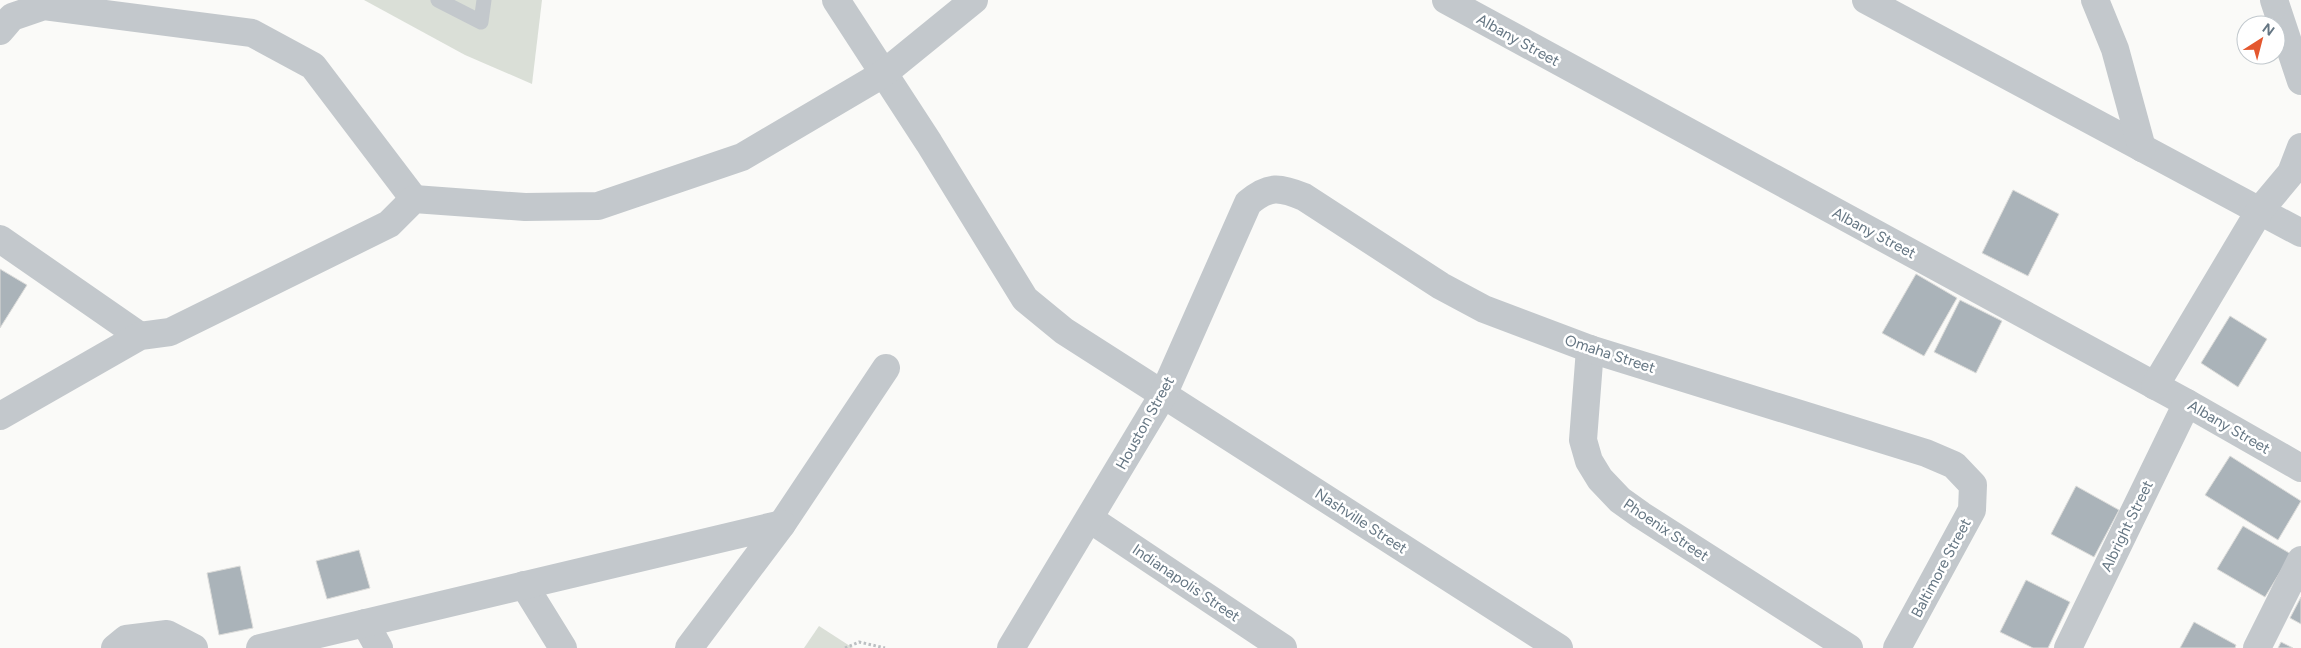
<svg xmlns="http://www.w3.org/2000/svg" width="2301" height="648" viewBox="0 0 2301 648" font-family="Figtree,sans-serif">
  <rect width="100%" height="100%" fill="#fafaf8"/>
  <!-- green -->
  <g fill="#dadfd7">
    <path d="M364 0H542L532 84 465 55Z"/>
    <path d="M819 626 853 648H804Z"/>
  </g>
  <!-- building -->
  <g fill="#aab3b9" stroke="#dcdcda">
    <path d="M2013 190 2059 214 2028 276 1982 253Z"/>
    <path d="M0 269 27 285 0 328Z"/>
    <path d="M1916 274 1957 298 1924 356 1882 333Z"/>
    <path d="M1960 300 2002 321 1976 373 1934 352Z"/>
    <path d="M2230 316 2267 339 2238 387 2201 363Z"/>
    <path d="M2230 456 2301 501 2278 540 2205 495Z"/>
    <path d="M2076 486 2119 510 2094 557 2051 534Z"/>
    <path d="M2243 526 2291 554 2265 597 2217 569Z"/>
    <path d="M359 550 370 588 327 599 316 561Z"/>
    <path d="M240 566 253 628 219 635 207 573Z"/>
    <path d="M2026 580 2070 602 2048 648H2033L2000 632Z"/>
    <path d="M2301 597V624L2290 618Z"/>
    <path d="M2194 622 2236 645 2235 648H2180Z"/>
    <path d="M2281 642 2293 648H2278Z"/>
  </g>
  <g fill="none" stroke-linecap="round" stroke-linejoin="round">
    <!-- path -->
    <path stroke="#bbbfc2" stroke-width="3" stroke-dasharray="2.5 2.5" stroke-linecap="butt" d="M845 648 859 642 885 648"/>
    <!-- service -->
    <path stroke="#c3c8cc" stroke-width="15" d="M438 0 481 22 484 0"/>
    <!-- minor -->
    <g stroke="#c3c8cc" stroke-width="28">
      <path d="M836 0 929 143 1025 299 1064 331 1559 648"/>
      <path d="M1446 0 2187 403 2301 468"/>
      <path d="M1866 0 2301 233"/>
      <path d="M2095 0 2115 49 2142 148"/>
      <path d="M2274 0 2301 81"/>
      <path d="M0 31 12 17 44 6 252 33 313 66 414 199"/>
      <path d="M0 239 140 336"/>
      <path d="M1590 349 1583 440 1589 461 1600 479 1620 500 1641 515 1849 648"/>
      <path d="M2155 386 2260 210 2291 173 2301 147"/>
      <path d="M0 416 140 336 170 332 389 224 414 199 525 207 598 206 742 157 883 74 974 0"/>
      <path d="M1090 519 1283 648"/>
      <path d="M782 524 886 368"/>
      <path d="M524 585 563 648"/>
      <path d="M365 623 379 648"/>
      <path d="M115 648 126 639 167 634 194 648"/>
      <path d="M260 648 782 524 689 648"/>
      <path d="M1011 648 1163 395 1248 203C1269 185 1280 187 1304 197L1441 286 1484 309 1590 349 1926 453 1954 465 1973 485 1972 510 1897 648"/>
      <path d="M2068 648 2187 403"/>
      <path d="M2257 648 2301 560"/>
    </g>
  </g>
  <g text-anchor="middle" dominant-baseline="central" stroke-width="5" stroke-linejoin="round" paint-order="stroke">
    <!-- street labels -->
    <g font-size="15" fill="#657683" stroke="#fff">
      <text transform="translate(1518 40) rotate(29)">Albany Street</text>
      <text transform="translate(1874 233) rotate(28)">Albany Street</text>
      <text transform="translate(1610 354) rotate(18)">Omaha Street</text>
      <text transform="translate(1145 423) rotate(-61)">Houston Street</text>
      <text transform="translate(2229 427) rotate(30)">Albany Street</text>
      <text transform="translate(1361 521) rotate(33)">Nashville Street</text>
      <text transform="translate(2127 526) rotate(-64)">Albright Street</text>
      <text transform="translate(1666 530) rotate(34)">Phoenix Street</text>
      <text transform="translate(1941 568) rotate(-62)">Baltimore Street</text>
      <text transform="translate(1186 583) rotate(34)">Indianapolis Street</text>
    </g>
  </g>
  <!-- north arrow -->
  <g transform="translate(2261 40) rotate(36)"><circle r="24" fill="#ffffff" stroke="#c1c8cd"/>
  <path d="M0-4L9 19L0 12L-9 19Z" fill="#e4572e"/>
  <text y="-8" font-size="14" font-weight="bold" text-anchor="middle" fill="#657683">N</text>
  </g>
</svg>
